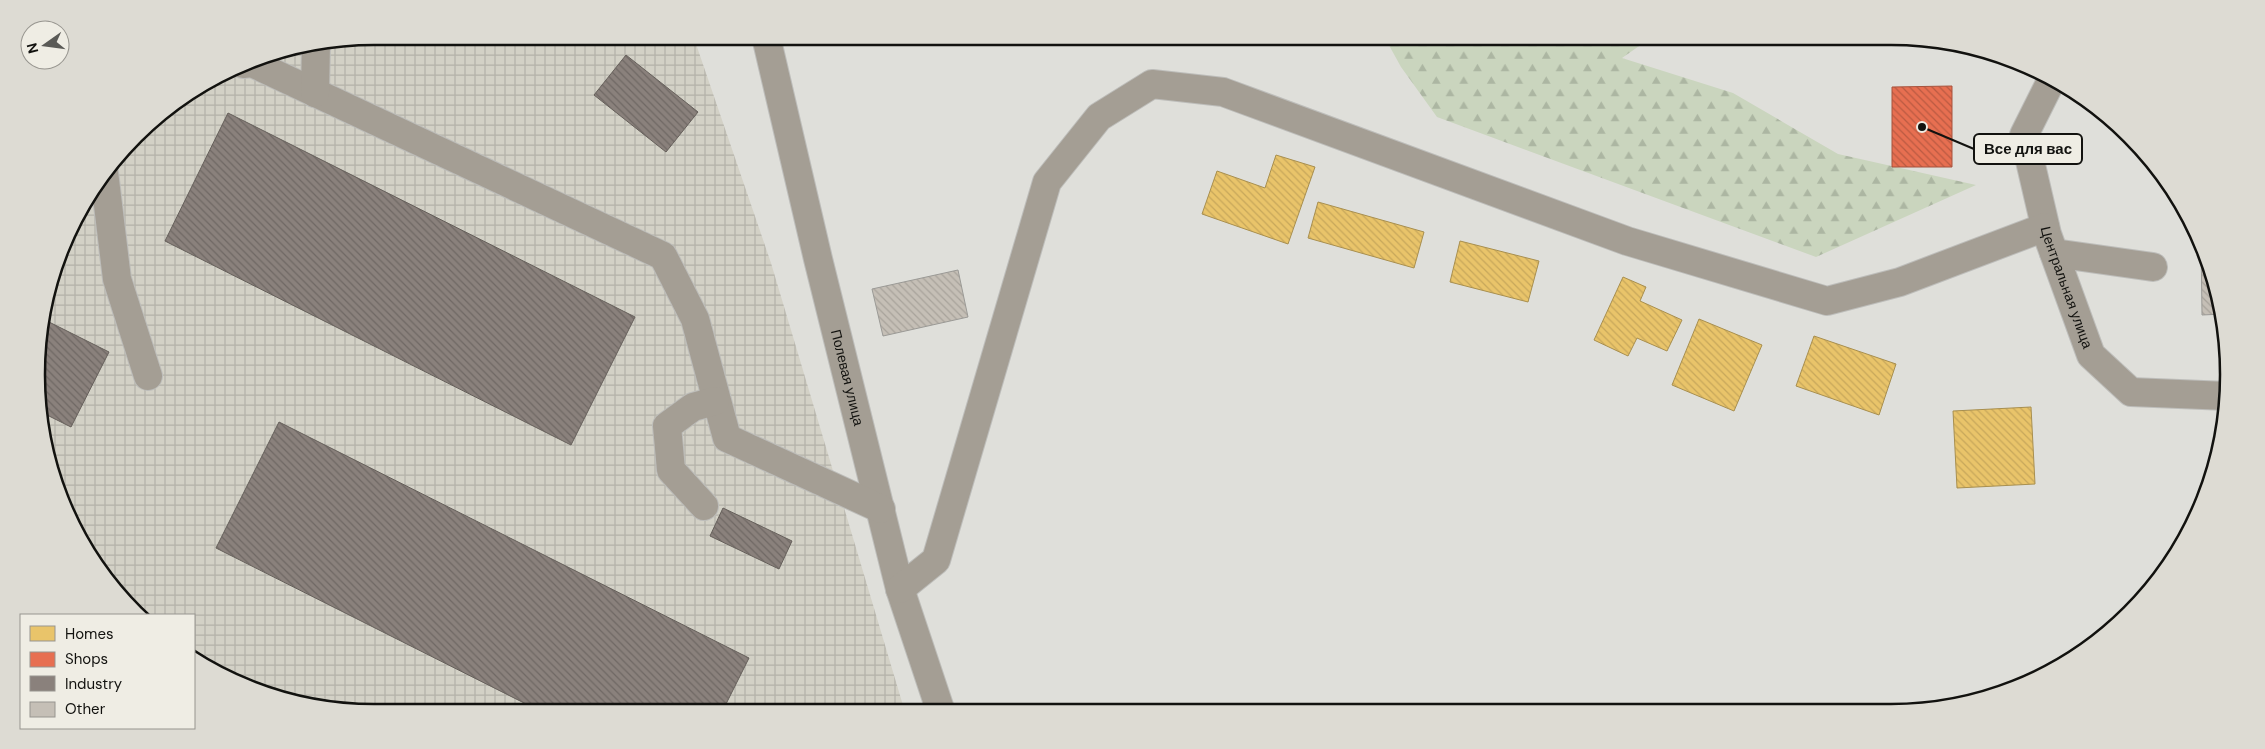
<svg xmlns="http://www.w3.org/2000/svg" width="2265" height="749" viewBox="0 0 2265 749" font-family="'DM Sans',sans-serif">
  <defs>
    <pattern id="industrial-grid" width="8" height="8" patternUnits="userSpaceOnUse" patternTransform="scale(1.25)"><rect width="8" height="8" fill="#d3d1c6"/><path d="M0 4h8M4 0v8" fill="none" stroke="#b4b2a9"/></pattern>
    <pattern id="forest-firs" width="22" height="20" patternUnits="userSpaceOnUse" patternTransform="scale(1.25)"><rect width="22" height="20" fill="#cad5be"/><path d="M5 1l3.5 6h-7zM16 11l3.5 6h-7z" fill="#acb6a2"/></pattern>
    <pattern id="homes-back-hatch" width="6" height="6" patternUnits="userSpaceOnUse" patternTransform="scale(1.25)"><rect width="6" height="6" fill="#e9c46a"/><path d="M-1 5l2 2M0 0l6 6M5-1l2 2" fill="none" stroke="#c7a75b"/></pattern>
    <pattern id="shops-back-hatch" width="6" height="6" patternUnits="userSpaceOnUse" patternTransform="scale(1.25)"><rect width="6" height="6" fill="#e76f51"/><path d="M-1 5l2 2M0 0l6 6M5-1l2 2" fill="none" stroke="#ba5a42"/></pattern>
    <pattern id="industry-back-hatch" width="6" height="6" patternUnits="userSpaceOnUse" patternTransform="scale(1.25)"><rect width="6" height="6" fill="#8a817c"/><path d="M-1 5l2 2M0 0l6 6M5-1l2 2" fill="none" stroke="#6f6864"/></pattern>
    <pattern id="building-back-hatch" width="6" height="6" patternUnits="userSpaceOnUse" patternTransform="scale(1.25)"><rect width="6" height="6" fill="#c5bfb6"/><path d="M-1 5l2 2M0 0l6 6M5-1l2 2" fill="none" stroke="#a8a39b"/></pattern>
  </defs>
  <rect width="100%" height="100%" fill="#dfdfda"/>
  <!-- industrial -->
  <path fill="url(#industrial-grid)" d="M695 41 771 263 905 712 375 713 308 706 245 687 194 660V615L136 614 93 563 48 462 37 397 39 331 71 225 106 169 151 120 245 62 309 43Z"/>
  <!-- forest -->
  <path fill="url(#forest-firs)" d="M1652 37 1622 58 1733 93 1838 154 1976 185 1816 257 1437 117 1401 67 1385 38Z"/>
  <!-- homes -->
  <g fill="url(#homes-back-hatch)" stroke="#a88f4f">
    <path d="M1276 155 1315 167 1288 244 1202 214 1217 171 1265 188Z"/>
    <path d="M1318 202 1424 232 1414 268 1308 238Z"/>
    <path d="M1460 241 1539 261 1528 302 1450 282Z"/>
    <path d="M1623 277 1646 287 1640 301 1682 320 1667 351 1637 338 1628 356 1594 340Z"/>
    <path d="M1699 319 1762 345 1734 411 1672 385Z"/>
    <path d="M1814 336 1896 364 1879 415 1796 386Z"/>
    <path d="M2031 407 2035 484 1957 488 1953 411Z"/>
  </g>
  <!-- shops -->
  <path fill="url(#shops-back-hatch)" stroke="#a7533d" d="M1952 86V167H1892V87Z"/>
  <!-- industry -->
  <g fill="url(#industry-back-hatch)" stroke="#66605b">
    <path d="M626 55 698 112 666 152 594 95Z"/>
    <path d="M228 113 635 317 571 445 165 241Z"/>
    <path d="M43 319 109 352 71 427 39 411 37 397 39 331Z"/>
    <path d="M279 422 749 658 722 712H542L216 548Z"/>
    <path d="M723 508 792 541 779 569 710 536Z"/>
  </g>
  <!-- building -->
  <g fill="url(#building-back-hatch)" stroke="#9b9a96">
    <path d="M2201 241 2222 309 2223 314 2202 315Z"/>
    <path d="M958 270 968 317 883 336 872 289Z"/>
  </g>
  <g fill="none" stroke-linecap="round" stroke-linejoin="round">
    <defs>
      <g id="minor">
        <path id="s1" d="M767 41 818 259 900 589 941 712"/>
        <path d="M243 64 252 63 663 256 695 319 727 438 881 509"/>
        <path id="s2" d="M2052 79 2024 135 2047 234 2091 355 2131 392 2227 396"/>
        <path d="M315 93 316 43"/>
        <path d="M104 172 117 279 148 376"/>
        <path d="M2054 253 2153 267"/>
        <path d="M704 506 671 470 667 426 693 407 715 401"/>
        <path d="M900 589 936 560 1047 182 1099 117 1152 84 1223 92 1627 241 1827 301 1900 282 2045 227"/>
      </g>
    </defs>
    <!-- minor casing -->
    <use href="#minor" stroke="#bdbdba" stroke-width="30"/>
    <!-- path -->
    <path stroke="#a8a69e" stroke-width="3" stroke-dasharray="4 4" stroke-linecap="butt" d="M1928 40 2018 65"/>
    <!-- minor -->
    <use href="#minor" stroke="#a49e94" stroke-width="28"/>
  </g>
  <g text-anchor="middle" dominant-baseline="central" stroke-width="5" stroke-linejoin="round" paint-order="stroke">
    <!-- street labels -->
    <g font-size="14" fill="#12120f" stroke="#efede4">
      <text stroke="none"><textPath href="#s2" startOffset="221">Центральная улица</textPath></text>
      <text stroke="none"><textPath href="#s1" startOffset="346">Полевая улица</textPath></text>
    </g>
  </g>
  <!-- crop -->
  <path d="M0 0H2265V749H0ZM374 45H1891A329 329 0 0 1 2220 374V375A329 329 0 0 1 1891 704H374A329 329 0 0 1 45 375V374A329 329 0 0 1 374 45Z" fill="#dddbd3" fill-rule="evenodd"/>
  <path fill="none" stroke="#12120f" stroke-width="2.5" d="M374 45H1891A329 329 0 0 1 2220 374V375A329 329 0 0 1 1891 704H374A329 329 0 0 1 45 375V374A329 329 0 0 1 374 45Z"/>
  <!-- callouts -->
  <path fill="none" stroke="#12120f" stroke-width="2" d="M1922 127L1974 149"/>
  <circle fill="#12120f" stroke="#efede4" stroke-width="2" cx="1922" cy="127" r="5"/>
  <rect fill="#efede4" stroke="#12120f" stroke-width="2" x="1974" y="134" width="108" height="30" rx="5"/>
  <g font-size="15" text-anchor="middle" font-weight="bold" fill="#12120f">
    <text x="2028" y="154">Все для вас</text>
  </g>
  <!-- legend -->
  <rect x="20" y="614" width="175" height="115" fill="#efede4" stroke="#97958f"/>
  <rect x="30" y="626" width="25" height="15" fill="#e9c46a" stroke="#97958f"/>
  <text x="65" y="639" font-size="15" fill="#12120f">Homes</text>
  <rect x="30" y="652" width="25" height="15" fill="#e76f51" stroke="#97958f"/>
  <text x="65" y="664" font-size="15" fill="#12120f">Shops</text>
  <rect x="30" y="676" width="25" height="15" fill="#8a817c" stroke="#97958f"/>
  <text x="65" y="689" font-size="15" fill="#12120f">Industry</text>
  <rect x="30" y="702" width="25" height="15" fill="#c5bfb6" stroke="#97958f"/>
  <text x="65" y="714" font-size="15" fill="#12120f">Other</text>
  <!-- north arrow -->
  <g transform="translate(45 45) rotate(256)"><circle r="24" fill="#efede4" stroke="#97958f"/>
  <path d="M0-4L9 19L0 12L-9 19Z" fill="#5a5a56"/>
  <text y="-8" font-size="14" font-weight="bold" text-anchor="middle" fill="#12120f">N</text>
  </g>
</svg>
